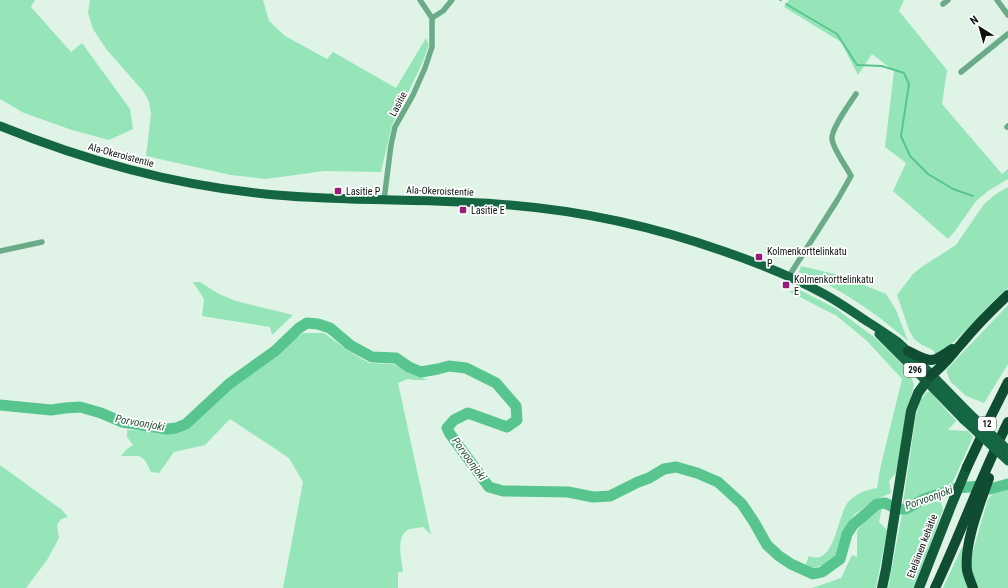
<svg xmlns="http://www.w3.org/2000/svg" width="1008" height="588" viewBox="0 0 1008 588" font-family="'Roboto Condensed',sans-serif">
  <rect width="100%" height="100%" fill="#dff4e7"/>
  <!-- green -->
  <g fill="#95e5b9">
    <path d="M0 0H35L31 7 71 52 82 43 130 109 133 129 109 140 72 130 24 113 0 99Z"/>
    <path d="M90 0H263L269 21 285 36 327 59 333 52 396 88 426 38 429 45 421 66 392 125 381 172 324 171 266 179 231 175 146 156 151 114 149 102 143 91 107 50 93 29 88 13Z"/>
    <path d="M789 0H904L899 11 947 70 942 104 1002 174 1008 169V179L988 191 976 201 955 231 948 239 893 191 906 163 885 147 894 71 872 54 858 75 841 42 784 7Z"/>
    <path d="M1008 187V288C983 309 963 337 937 356L933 350 922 345 914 339 909 330 897 295 913 274 923 266 956 245 984 204 996 194Z"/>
    <path d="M801 266 839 275 886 294 896 310 908 341C884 320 858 301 830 286 820 281 810 277 799 272Z"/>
    <path d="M193 282H200L219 294 236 301 293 315 272 335 270 327 202 316 204 299Z"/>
    <path d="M788 291H802L835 308 874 337 904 366 911 376 914 385 909 404 896 473 889 481 891 493 874 500 854 515 841 535 835 556 823 565 810 569 805 566 809 556C835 568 837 514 849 501 857 493 866 490 877 488L880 469 902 379 867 341 837 316Z"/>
    <path d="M1008 305V364L984 403 966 396 950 381 946 370Z"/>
    <path d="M303 333H324L347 350 369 363 393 364 427 380H414L408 379 398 383 431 535 423 527C419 528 412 528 408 530 395 536 402 562 403 572H398V588H283L303 482 289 458 230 419 205 445 174 452 159 473 151 472 145 460 139 456H121L127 449 133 445 127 437V430L178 432 190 427 232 387Z"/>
    <path d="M927 392H930L956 421 948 430 968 431 973 437 951 486 928 493 911 501 903 503 916 415 921 399Z"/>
    <path d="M0 465 62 510 68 517 61 519 57 525 59 538 47 560 26 588H0Z"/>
    <path d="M1008 489V588H978L976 585 970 570 972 554 988 499 993 494Z"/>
    <path d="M940 500 943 510 915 588H888L902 514Z"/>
    <path d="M882 507 879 522 887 530 876 588H812L841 578 852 555 857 557V531L874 510Z"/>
    <path d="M962 547 964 550 969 588H943Z"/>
  </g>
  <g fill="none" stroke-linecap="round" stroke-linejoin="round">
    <!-- stream -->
    <g stroke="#58c58f" stroke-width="2">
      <path d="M780 0H781"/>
      <path d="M786 4 837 34 857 65 882 66 904 73 909 84 901 136 910 156 928 174 953 189 973 196"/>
    </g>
    <!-- river -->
    <path stroke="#58c58f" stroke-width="11" d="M0 405 51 410 65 408 80 407 101 413 122 422 167 429 176 428 186 424 229 384 275 351 299 328 307 323 318 324 330 328 350 345 372 357 396 358 409 367 421 372 438 369 449 366 466 368 496 383 516 406 517 420 507 427 468 413 454 420 447 428 450 434 489 487 503 491 568 492 593 497 610 496 638 482 649 478 664 469 676 467 697 473 718 482 742 504 754 522 767 545 779 556 791 564 813 574 822 572 840 559 847 534 853 525 877 504 885 503 897 509H906L924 499 957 488 980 486 990 489 1008 484"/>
    <!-- minor -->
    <g stroke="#6bab88" stroke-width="5.5">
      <path d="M997 0 1008 15"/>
      <path d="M943 4 948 0"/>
      <path d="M432 18 443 11 452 0"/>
      <path d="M961 72 1008 34"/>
      <path d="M1007 127 1008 126"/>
      <path d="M384 200 391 145 395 127 413 95 425 68 432 47V18L420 0"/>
      <path d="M0 251 42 242"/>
      <path d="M789 276 838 199 851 176C846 166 833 149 832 139 831 129 850 103 856 94"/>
    </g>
    <!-- primary -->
    <g stroke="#156743" stroke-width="9">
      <path d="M0 126C88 162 181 187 276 195 354 202 433 198 510 205 583 211 655 227 723 251 758 263 792 276 824 294 839 302 853 312 868 322 878 328 888 335 898 342 907 350 916 359 924 367 939 382 953 397 968 412"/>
      <path d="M879 334 926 381 964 420"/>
    </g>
    <!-- trunk -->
    <g stroke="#125a3a" stroke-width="10">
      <path d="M882 588 886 569 911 411 918 393 931 375"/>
      <path d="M919 588 951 506 967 467"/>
    </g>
    <!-- motorway -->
    <g stroke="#104c31" stroke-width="10">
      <path d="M908 351C931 363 931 364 952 349"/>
      <path d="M931 375C944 366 952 354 962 343 976 326 992 310 1008 295"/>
      <path d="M967 467 991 416 1008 382"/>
      <path d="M935 588C961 533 981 476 1008 422"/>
      <path d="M973 588C971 582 968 576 967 570 964 543 980 504 989 478"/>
    </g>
    <!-- primary-bridge -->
    <g stroke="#156743" stroke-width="9">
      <path d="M968 412 1008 450"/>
      <path d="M964 420 1008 461"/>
    </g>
  </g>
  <!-- markers -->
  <g fill="#951e7a" stroke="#fff" stroke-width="1.5">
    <rect x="334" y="187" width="8" height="8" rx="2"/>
    <rect x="459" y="206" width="8" height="8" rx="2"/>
    <rect x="755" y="253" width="8" height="8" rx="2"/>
    <rect x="782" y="281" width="8" height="8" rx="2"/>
  </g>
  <g text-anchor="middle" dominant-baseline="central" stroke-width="3.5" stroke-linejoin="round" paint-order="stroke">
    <!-- shield labels -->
    <g fill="#fff" stroke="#545956" stroke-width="1">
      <rect x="904" y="363" width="22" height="14" rx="3"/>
      <rect x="978" y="417" width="18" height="14" rx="3"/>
    </g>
    <g font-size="9" font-weight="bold" fill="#0b120e">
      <text x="915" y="370">296</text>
      <text x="987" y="424">12</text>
    </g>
    <!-- street labels -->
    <g font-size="10" fill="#0b120e" stroke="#fff">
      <text transform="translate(398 104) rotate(-62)">Lasitie</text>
      <text transform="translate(121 155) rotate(15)">Ala-Okeroistentie</text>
      <text transform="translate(440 191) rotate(2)">Ala-Okeroistentie</text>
      <text transform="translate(922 546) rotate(-69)">Eteläinen kehätie</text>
    </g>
    <!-- poi labels -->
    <g font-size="10" fill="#0b120e" stroke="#fff" text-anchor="start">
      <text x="346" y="191">Lasitie P</text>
      <text x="471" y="210">Lasitie E</text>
      <text x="767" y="251">Kolmenkorttelinkatu<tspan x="767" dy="12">P</tspan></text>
      <text x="794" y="279">Kolmenkorttelinkatu<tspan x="794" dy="12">E</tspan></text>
    </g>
    <!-- water labels -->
    <g font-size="11" font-style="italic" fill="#204d36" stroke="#fff">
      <text transform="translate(140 423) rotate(10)">Porvoonjoki</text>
      <text transform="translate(469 459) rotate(54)">Porvoonjoki</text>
      <text transform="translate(929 498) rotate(-20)">Porvoonjoki</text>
    </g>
  </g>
  <!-- north arrow -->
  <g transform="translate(980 28) rotate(323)" stroke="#ffffff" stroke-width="3" paint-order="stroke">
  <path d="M0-3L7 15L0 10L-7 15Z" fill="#0b120e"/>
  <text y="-6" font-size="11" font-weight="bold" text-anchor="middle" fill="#0b120e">N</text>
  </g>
</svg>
